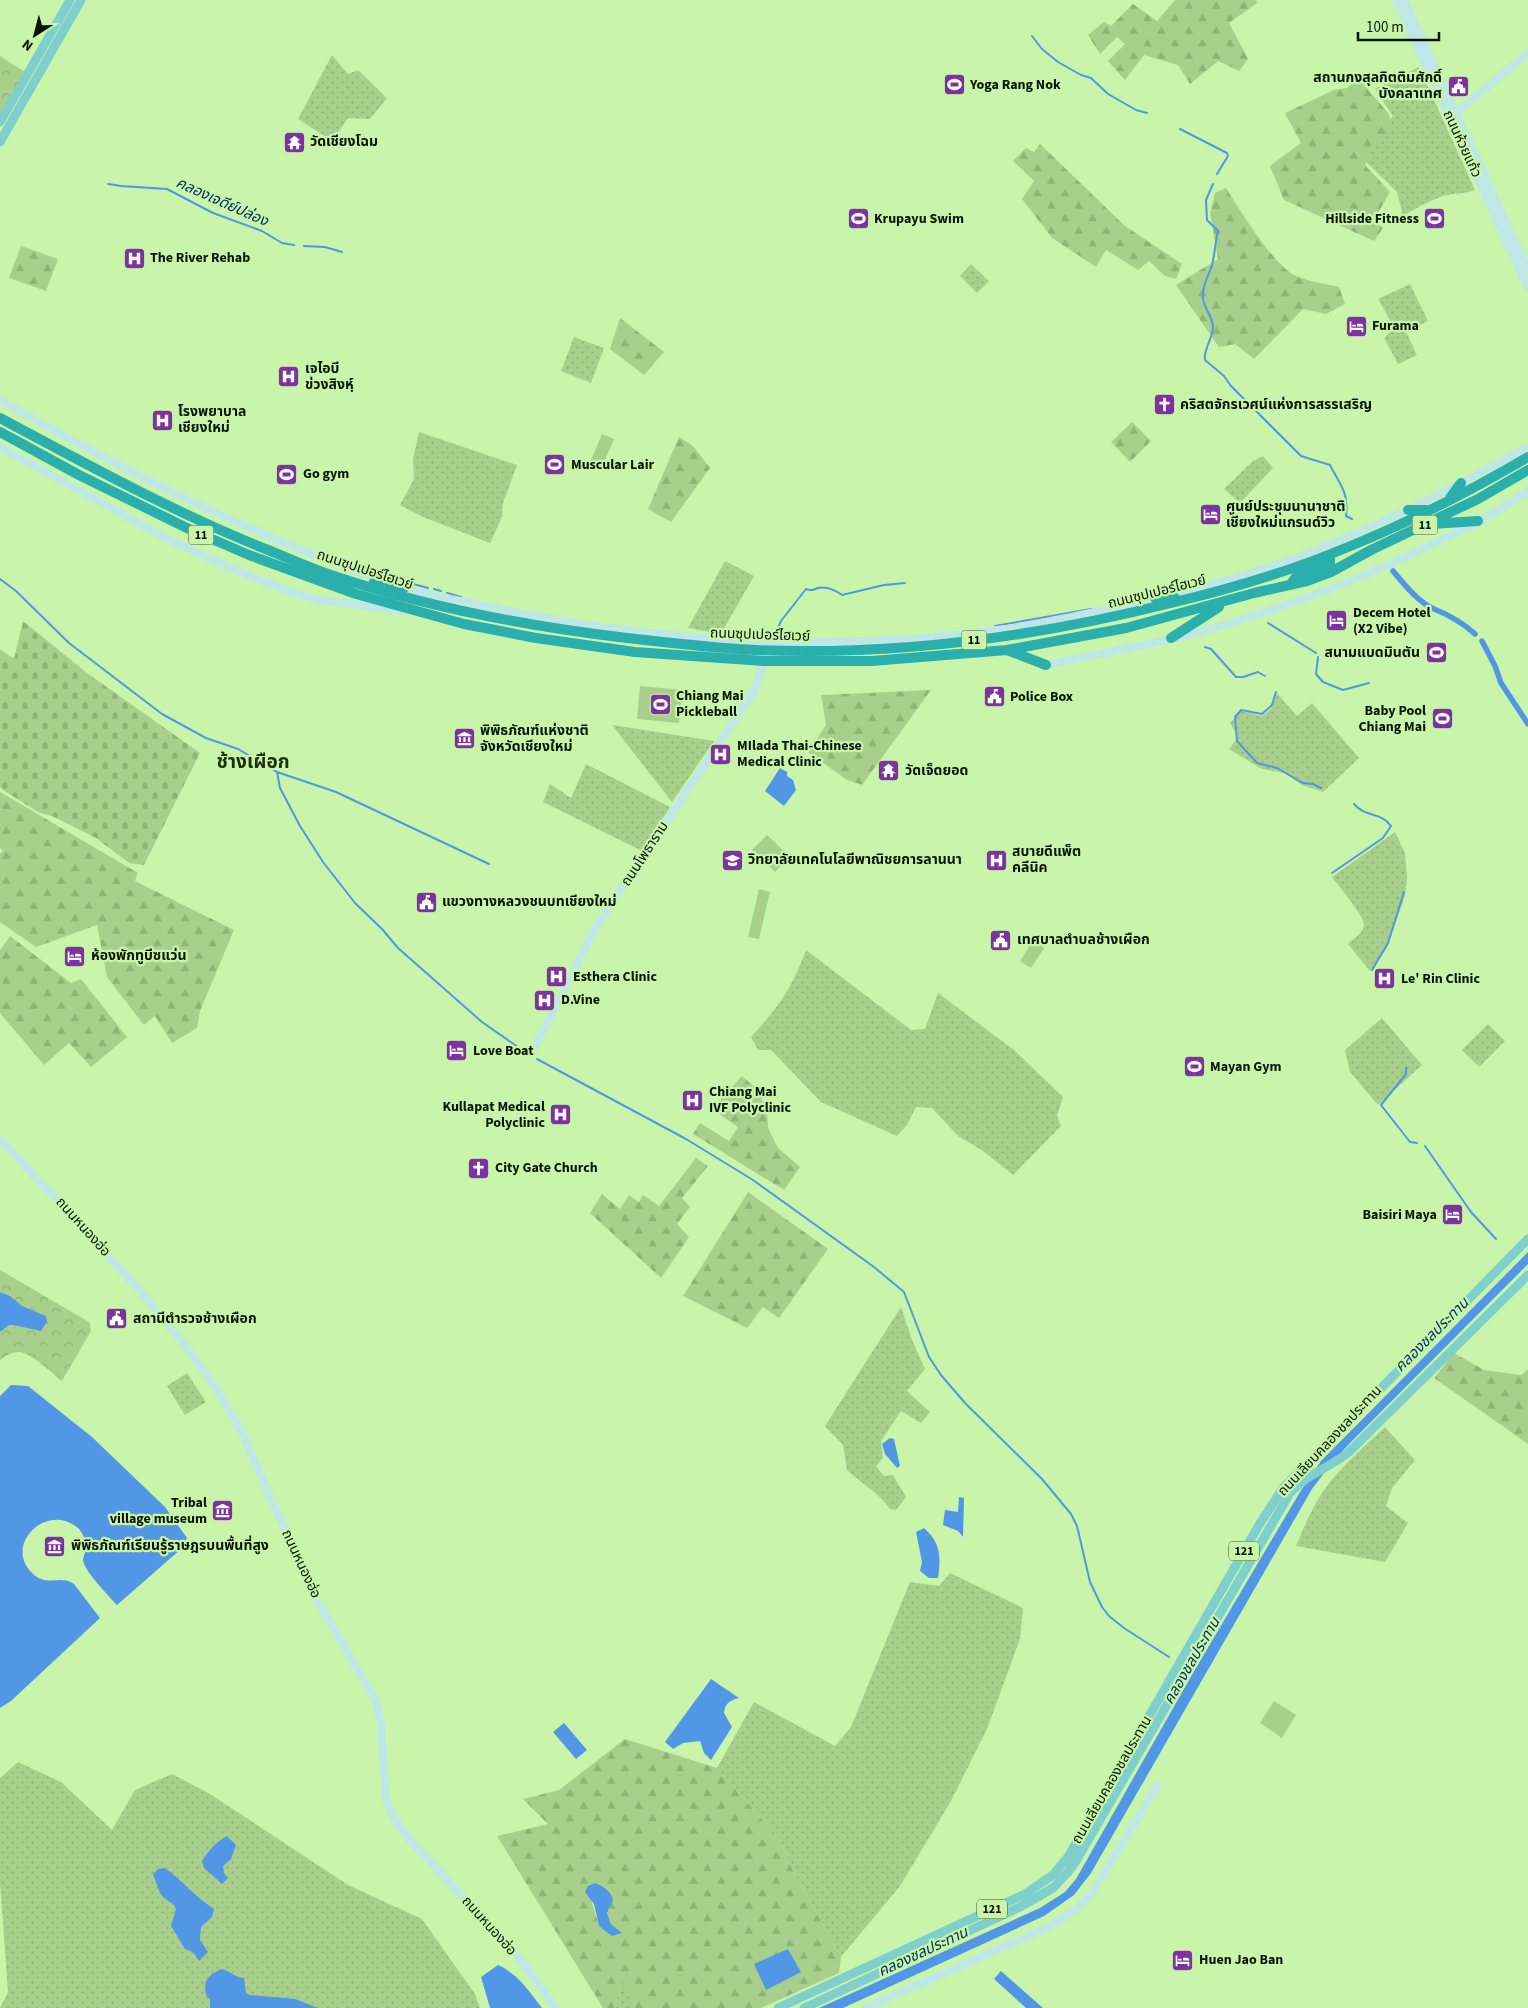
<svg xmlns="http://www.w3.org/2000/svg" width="1528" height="2008" font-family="'Source Sans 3','Noto Sans Thai',sans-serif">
<defs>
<pattern id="grass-dots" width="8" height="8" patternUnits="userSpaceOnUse" patternTransform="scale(1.25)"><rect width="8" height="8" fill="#a8d08c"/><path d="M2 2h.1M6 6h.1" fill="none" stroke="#8fb277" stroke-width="1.8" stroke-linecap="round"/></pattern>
<pattern id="forest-firs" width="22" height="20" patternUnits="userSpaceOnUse" patternTransform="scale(1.25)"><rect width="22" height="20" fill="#a8d08c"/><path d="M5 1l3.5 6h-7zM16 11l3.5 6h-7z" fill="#8fb277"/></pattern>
<pattern id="cemetery-stones" width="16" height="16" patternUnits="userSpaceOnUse" patternTransform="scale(1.25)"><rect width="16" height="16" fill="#a8d08c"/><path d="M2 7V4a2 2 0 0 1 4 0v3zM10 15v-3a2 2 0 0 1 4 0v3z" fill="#8fb277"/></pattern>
<pattern id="park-crowns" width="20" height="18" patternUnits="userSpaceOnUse" patternTransform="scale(1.25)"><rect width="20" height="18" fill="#a8d08c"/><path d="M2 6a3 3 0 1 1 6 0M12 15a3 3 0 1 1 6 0" fill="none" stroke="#8fb277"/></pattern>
</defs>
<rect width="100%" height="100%" fill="#c9f5aa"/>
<path fill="url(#grass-dots)" d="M332 55 348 74 358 70 387 98 370 119 348 118 332 141 298 119Z
M1419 67 1475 190C1465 194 1454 193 1443 196 1429 201 1416 208 1403 216L1397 192 1360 156 1393 116 1375 89Z
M971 264 989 281 977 293 960 276Z
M1410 284 1428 321 1406 332 1417 355 1398 364 1384 338 1392 330 1390 320 1378 299Z
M574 337 604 348 591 383 561 371Z
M419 432 517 465 503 503 502 517 490 543 423 517 400 505 414 479 413 459Z
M1263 456 1273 468 1240 503 1224 489 1253 461Z
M725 561 754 576 721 634 688 628Z
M1277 693 1297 716 1312 703 1359 758 1323 792 1302 785 1284 773 1262 769 1229 749 1238 737 1230 723 1241 711 1262 716 1271 709Z
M612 725 714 741 672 802Z
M586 764 670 807 642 851 543 802 550 784 571 798Z
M1395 832 1405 853 1407 877 1405 896 1387 948 1370 971 1348 944C1353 939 1362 934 1364 926 1365 916 1339 887 1332 877Z
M806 950 911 1030 925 1029 938 993 1014 1050 1063 1097 1057 1116 1061 1126 1013 1175 983 1151 958 1136 932 1108 916 1107 907 1125 897 1136 821 1102 771 1050H758L751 1037C778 1008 792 988 806 950Z
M1382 1018 1422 1065 1378 1105 1350 1072 1345 1050Z
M1488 1024 1505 1041 1479 1067 1462 1050Z
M901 1307 912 1340 925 1369 907 1391 930 1412 921 1423 901 1411 881 1441 883 1458 876 1466 884 1476 893 1475 906 1497 896 1510 890 1509C879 1493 861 1483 847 1470L843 1445 825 1426Z
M187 1373 206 1402 185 1415 167 1386Z
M1385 1427 1415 1460 1392 1488 1386 1506 1408 1523 1385 1562 1296 1546C1305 1524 1315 1501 1330 1482 1346 1462 1366 1445 1385 1427Z
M950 1573 1023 1608 1020 1639 987 1729 951 1801 900 1886 841 1957 794 1873 779 1839 717 1768 754 1702 835 1746 851 1727 910 1582 939 1586Z
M18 1762 61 1782 112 1830 135 1790 172 1774 210 1794 348 1885 422 1919 475 1994 480 2008H0L8 1992 0 1883V1778Z
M622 1980 635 2008H614Z"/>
<path fill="url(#forest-firs)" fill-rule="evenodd" d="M1175 0H1256L1257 3 1229 23 1248 59 1239 71 1218 61 1190 84 1178 65 1144 55 1125 80 1108 61 1125 44 1117 37 1100 54 1088 35 1104 22 1111 26 1133 4 1157 21Z
M1358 78 1389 114 1393 128 1374 147 1365 165 1390 192 1374 220 1383 228 1374 241 1284 200 1270 166 1301 143 1285 113 1334 90 1347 88Z
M1040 144 1125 226 1182 264 1176 279 1165 276 1149 261 1138 270 1106 250 1096 267 1052 238 1022 199 1034 181 1013 161 1026 148 1034 152Z
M1226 188C1240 210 1272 263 1294 275 1306 281 1326 284 1339 287L1345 304 1326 314 1303 309 1254 359 1235 344 1219 347 1176 285 1218 259 1210 213 1215 193Z
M21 246 58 259 46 291 9 278Z
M620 318 664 352 644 375 610 349Z
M1132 422 1151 441 1130 462 1111 442Z
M679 437 693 446 710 468 671 522 648 509Z
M931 690 862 785 847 780 808 752 826 725 821 695Z
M0 792 138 873 135 881 234 930 200 1011 197 1028 172 1043 155 1016 144 1025 107 977 97 925 36 947 0 922V854L3 850 0 848Z
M10 936 71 983 81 979 127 1037 91 1067 69 1043 44 1065 0 1013V950Z
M742 1076 757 1089 767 1110 768 1128 778 1148 800 1167 784 1190 693 1134 700 1123 729 1141 738 1127 712 1109Z
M696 1158 708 1166 682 1198 690 1207 677 1224 689 1237 661 1278 590 1213 602 1194 620 1209 629 1195 639 1202 643 1195 659 1206Z
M748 1192 828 1249 779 1318 763 1307 747 1328 683 1296Z
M1454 1353 1484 1370 1521 1375 1528 1369V1444L1434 1378Z
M625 1739 717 1768 779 1839 794 1873 841 1957 839 1973 761 2008H635L622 1981 614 2008H603L497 1836 548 1824 523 1799 559 1790ZM591 1899 610 1907 607 1913 611 1924 621 1933 599 1926Z"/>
<path fill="url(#cemetery-stones)" d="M23 621 87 673 200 753 144 865 129 863 96 838 52 816 38 812 3 790 0 787V649L14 659Z"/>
<path fill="url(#park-crowns)" d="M0 56 25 72 0 116Z
M0 1270 89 1322 91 1331 62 1381C52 1373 31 1353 19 1352 11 1352 6 1356 0 1360Z"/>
<path fill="#a8d08c" d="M602 434 614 439 603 465 591 460Z
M640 686 683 690 679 723 637 719Z
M767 835 790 857 775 872 752 850Z
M759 889 770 892 759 939 748 937Z
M1033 941 1044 948 1031 968 1020 961Z
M1274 1701 1296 1715 1282 1738 1260 1723Z"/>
<path fill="#5297e5" d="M780 768 787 772V776L793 780 796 790 784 806 765 791Z
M1528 1252V1264L1352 1441 1335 1459 1312 1489 1091 1873 1074 1895 1044 1916 843 2008H819L1040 1908 1065 1892 1076 1879 1193 1673 1300 1492 1321 1461Z
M0 1292 10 1296 22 1306 46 1316 47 1322 41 1331 13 1325H9L0 1332Z
M11 1385 28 1386 92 1437 165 1507 187 1538 181 1549 117 1605C109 1596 84 1571 83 1560 83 1556 86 1552 86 1548 86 1541 83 1533 78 1528 47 1502 3 1544 32 1573 47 1588 60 1574 74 1584L100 1618 11 1701 0 1708V1396Z
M890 1438 894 1439 900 1466 897 1468 885 1454 882 1444Z
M959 1497 964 1498 963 1537 958 1531 943 1525 945 1510 958 1512Z
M924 1528C941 1543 941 1557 938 1578H929L920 1571 922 1562 916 1532Z
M711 1679 739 1698C729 1701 725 1703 724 1713L732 1727 711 1760 704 1753 700 1741 683 1743 673 1749 665 1742Z
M564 1723 587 1750 576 1759 553 1732Z
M227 1836 236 1845 231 1859 223 1866 224 1873 228 1878 222 1884 204 1868 202 1861C208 1851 216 1842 227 1836Z
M165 1868C183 1881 195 1897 214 1909L212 1917 201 1927 200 1940 208 1952 199 1961 193 1952 185 1949 171 1926 176 1909 174 1905 164 1898 160 1893 153 1874 158 1869Z
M595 1883C604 1887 611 1891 613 1900L607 1913 611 1924 622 1933 612 1936 599 1926 594 1904 585 1892 588 1886Z
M788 1949 801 1972 766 1990 754 1964Z
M498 1965C517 1973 529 1991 542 2008H490L481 1977Z
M221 1969C229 1970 236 1978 244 1978L246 1993 250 1995 295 1999 318 2008H210V1999L207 1997C202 1982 207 1976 221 1969Z
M1001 1971 1043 2008H1026L994 1979Z"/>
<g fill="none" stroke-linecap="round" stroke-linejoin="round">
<path stroke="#5297e5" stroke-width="2" d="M1032 36 1042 49 1058 62 1081 75 1091 78 1108 94 1136 110 1147 113
M1180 129 1227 153 1228 156 1217 174
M108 184 121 186 167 189 213 213 262 231 282 243 294 245
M1213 184 1206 200 1207 220 1218 231C1215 242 1215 254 1212 265 1209 275 1201 288 1203 299 1204 308 1213 317 1213 327 1213 338 1203 350 1205 360L1224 376 1231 386 1301 456 1330 465C1340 485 1349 492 1346 516L1352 519
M304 246 325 247 342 252
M0 579 16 591 69 643 162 714 206 738 238 749 277 772 336 792 489 864
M399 580 428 588
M434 589 441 591
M447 593 461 597
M1268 623 1316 653
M995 626 1091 609
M773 640 781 621 806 589C811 591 813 590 818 588 827 586 835 590 842 595L884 585 905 583
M1205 647 1211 649 1236 677H1243L1258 672 1265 676
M1318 657 1316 674 1323 682 1343 690 1369 683
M1276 692 1272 705 1262 714 1241 710 1235 717 1237 741 1257 763 1277 768 1303 783 1313 784 1321 788
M277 772 280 788 300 826 323 862 355 903 382 929 398 948 482 1022 525 1052
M1332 873 1383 838 1391 826C1380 811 1366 818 1354 804
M1372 970 1388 943 1404 892
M537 1059 686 1139 753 1180 874 1267 904 1292 929 1357 941 1375 965 1403 1042 1479 1071 1514 1077 1526 1090 1582 1102 1607 1109 1616 1124 1628 1169 1657
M1406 1068V1074L1381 1105 1410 1142 1417 1143
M1425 1146 1471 1212 1496 1239"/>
<path stroke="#5297e5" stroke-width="5.5" d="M1393 571C1403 583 1419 603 1434 609 1449 615 1462 622 1475 634
M1482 641 1495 666 1501 683 1528 724"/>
<path stroke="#bfe7e6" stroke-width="8" d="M1396 0 1528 288
M1404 0 1528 270
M1453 115 1528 53
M0 400C122 470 249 534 382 581
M0 447 164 537 235 570 288 591 318 600 404 611
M400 587C428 595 457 600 486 606 655 643 833 653 1005 629 1053 622 1101 611 1149 600 1190 590 1233 580 1273 566 1362 535 1446 492 1528 447
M1046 665C1106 652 1168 642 1227 624 1296 603 1368 576 1433 544 1465 528 1500 512 1528 490
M533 1051 597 925 754 691 764 661
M0 1139 135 1285 184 1344 216 1388 242 1433 316 1599 375 1699 381 1723 386 1800 394 1819 409 1839 501 1937 527 1968 556 2008
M866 2008 1051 1926 1075 1910 1092 1893 1157 1786"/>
<path stroke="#7fcfcd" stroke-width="9" d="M0 122 70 0
M0 142 81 0
M778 2008 1025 1894 1053 1875 1068 1857 1259 1525 1283 1488 1528 1239
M804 2008 1020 1907 1053 1888 1068 1872 1076 1861 1290 1493C1307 1474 1329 1468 1349 1452L1528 1275"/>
<path stroke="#2aafac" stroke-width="10" d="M0 418C88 465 175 513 268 550 288 558 307 567 328 574 425 607 525 626 627 638 670 643 712 648 755 650 895 656 1036 637 1171 603 1231 589 1291 571 1348 547 1410 522 1470 491 1528 457
M0 432 79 475 191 530 249 555 356 594 464 624 536 638 635 652 764 661H872L1007 650 1126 628 1254 593 1307 581 1331 572 1371 550 1478 499 1528 470
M1450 498 1461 483
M1408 510H1427
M1432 524 1478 521
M374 582 404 588
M1290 585 1296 577 1330 565V559L1325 556
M1155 598H1175
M1171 638 1219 607
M1007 650 1046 665"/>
</g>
<defs>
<symbol id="stadium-square" viewBox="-11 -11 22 22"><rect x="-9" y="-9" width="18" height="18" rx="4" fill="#7e31a2" stroke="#c9f5aa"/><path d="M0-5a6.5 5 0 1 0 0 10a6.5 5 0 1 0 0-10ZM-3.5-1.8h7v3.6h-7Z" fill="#fff"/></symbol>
<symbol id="civic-square" viewBox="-11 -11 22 22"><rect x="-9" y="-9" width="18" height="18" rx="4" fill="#7e31a2" stroke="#c9f5aa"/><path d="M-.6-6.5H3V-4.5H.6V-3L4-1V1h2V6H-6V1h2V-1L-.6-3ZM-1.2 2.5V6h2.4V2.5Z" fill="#fff"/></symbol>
<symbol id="temple-square" viewBox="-11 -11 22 22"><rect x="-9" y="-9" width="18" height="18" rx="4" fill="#7e31a2" stroke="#c9f5aa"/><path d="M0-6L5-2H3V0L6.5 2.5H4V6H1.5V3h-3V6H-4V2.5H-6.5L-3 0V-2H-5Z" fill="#fff"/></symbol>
<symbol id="hospital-square" viewBox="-11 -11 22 22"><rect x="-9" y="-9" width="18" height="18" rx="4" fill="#7e31a2" stroke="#c9f5aa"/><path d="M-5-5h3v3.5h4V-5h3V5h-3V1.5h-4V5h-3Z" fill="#fff"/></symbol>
<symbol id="hotel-square" viewBox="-11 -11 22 22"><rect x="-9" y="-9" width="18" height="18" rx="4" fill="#7e31a2" stroke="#c9f5aa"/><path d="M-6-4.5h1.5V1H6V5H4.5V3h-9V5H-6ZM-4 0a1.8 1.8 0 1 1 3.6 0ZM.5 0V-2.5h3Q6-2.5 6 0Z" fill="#fff"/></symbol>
<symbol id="church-square" viewBox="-11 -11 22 22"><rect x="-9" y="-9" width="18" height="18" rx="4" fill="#7e31a2" stroke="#c9f5aa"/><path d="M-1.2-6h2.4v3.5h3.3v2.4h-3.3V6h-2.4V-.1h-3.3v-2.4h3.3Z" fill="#fff"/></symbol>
<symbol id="museum-square" viewBox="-11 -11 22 22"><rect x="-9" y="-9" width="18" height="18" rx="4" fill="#7e31a2" stroke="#c9f5aa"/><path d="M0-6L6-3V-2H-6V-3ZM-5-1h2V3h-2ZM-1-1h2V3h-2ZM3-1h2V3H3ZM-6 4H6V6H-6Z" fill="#fff"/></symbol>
<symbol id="university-square" viewBox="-11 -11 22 22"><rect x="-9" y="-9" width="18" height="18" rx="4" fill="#7e31a2" stroke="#c9f5aa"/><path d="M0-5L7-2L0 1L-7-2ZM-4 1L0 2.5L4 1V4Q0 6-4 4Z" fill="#fff"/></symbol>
</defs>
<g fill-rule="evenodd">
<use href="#stadium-square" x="942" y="72" width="25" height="25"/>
<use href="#civic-square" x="1446" y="74" width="25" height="25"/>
<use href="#temple-square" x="282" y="130" width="25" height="25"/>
<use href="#stadium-square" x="846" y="206" width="25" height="25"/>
<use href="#stadium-square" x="1422" y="206" width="25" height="25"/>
<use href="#hospital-square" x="122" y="246" width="25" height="25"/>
<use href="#hotel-square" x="1344" y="314" width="25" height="25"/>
<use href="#hospital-square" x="276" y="364" width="25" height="25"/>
<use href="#church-square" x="1152" y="392" width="25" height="25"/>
<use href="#hospital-square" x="150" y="408" width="25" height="25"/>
<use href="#stadium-square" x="542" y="452" width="25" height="25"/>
<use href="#stadium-square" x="274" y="462" width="25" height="25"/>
<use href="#hotel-square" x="1198" y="502" width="25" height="25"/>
<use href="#hotel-square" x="1324" y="608" width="25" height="25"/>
<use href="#stadium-square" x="1424" y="640" width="25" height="25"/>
<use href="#civic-square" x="982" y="684" width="25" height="25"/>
<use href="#stadium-square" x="648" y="692" width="25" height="25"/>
<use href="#stadium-square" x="1430" y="706" width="25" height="25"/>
<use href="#museum-square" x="452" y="726" width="25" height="25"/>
<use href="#hospital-square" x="708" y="742" width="25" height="25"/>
<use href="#temple-square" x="876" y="758" width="25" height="25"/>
<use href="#university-square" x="720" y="848" width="25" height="25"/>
<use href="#hospital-square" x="984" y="848" width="25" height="25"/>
<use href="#civic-square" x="414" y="890" width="25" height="25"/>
<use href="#civic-square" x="988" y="928" width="25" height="25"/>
<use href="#hotel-square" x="62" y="944" width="25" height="25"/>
<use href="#hospital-square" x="544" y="964" width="25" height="25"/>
<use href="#hospital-square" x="1372" y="966" width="25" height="25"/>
<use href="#hospital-square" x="532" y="988" width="25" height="25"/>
<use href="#hotel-square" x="444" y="1038" width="25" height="25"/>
<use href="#stadium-square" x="1182" y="1054" width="25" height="25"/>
<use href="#hospital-square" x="680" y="1088" width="25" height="25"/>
<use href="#hospital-square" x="548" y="1102" width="25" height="25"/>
<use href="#church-square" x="466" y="1156" width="25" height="25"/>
<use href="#hotel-square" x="1440" y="1202" width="25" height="25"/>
<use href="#civic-square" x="104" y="1306" width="25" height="25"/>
<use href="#museum-square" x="210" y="1498" width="25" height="25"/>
<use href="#museum-square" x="42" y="1534" width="25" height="25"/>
<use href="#hotel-square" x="1170" y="1948" width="25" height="25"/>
</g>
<g text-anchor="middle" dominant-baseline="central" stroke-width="4.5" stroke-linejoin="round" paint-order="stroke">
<g fill="#c9f5aa" stroke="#405833" stroke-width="1">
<rect x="1412.5" y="515.5" width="25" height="19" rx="4"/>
<rect x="188.5" y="525.5" width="25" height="19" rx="4"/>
<rect x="961.5" y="630.5" width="25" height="19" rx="4"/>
<rect x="1229" y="1541.5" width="30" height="19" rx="4"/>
<rect x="977" y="1899.5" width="30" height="19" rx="4"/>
</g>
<g font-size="12" font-weight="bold" fill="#061400">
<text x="1425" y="525">11</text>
<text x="201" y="535">11</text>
<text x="974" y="640">11</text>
<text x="1244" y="1551">121</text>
<text x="992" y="1909">121</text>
</g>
<g font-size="14" font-weight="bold" fill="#061400" stroke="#c9f5aa" text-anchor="start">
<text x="1442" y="78" text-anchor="end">สถานกงสุลกิตติมศักดิ์<tspan x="1442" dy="16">บังคลาเทศ</tspan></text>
<text x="970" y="85">Yoga Rang Nok</text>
<text x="310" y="142">วัดเชียงโฉม</text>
<text x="874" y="219">Krupayu Swim</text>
<text x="1419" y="219" text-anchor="end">Hillside Fitness</text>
<text x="150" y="258">The River Rehab</text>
<text x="1372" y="326">Furama</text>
<text x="305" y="369">เจไอบี<tspan x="305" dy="16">ข่วงสิงหฺ์</tspan></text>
<text x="1180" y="405">คริสตจักรเวศน์แห่งการสรรเสริญ</text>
<text x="178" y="412">โรงพยาบาล<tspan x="178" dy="16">เชียงใหม่</tspan></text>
<text x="571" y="465">Muscular Lair</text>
<text x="303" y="474">Go gym</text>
<text x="1226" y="507">ศูนย์ประชุมนานาชาติ<tspan x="1226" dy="16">เชียงใหม่แกรนด์วิว</tspan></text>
<text x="1353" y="613">Decem Hotel<tspan x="1353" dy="16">(X2 Vibe)</tspan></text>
<text x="1420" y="653" text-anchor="end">สนามแบดมินตัน</text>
<text x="676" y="696">Chiang Mai<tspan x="676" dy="16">Pickleball</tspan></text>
<text x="1010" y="697">Police Box</text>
<text x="1426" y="711" text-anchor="end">Baby Pool<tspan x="1426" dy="16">Chiang Mai</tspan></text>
<text x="480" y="731">พิพิธภัณฑ์แห่งชาติ<tspan x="480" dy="16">จังหวัดเชียงใหม่</tspan></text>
<text x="737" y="746">MIlada Thai-Chinese<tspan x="737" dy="16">Medical Clinic</tspan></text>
<text x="905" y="771">วัดเจ็ดยอด</text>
<text x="1012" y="852">สบายดีแพ็ต<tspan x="1012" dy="16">คลีนิค</tspan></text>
<text x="748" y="860">วิทยาลัยเทคโนโลยีพาณิชยการลานนา</text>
<text x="442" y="902">แขวงทางหลวงชนบทเชียงใหม่</text>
<text x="1017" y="940">เทศบาลตำบลช้างเผือก</text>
<text x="91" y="956">ห้องพักทูบีซแว่น</text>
<text x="573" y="977">Esthera Clinic</text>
<text x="1401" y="979">Le' Rin Clinic</text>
<text x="561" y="1000">D.Vine</text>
<text x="473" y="1051">Love Boat</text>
<text x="1210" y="1067">Mayan Gym</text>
<text x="709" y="1092">Chiang Mai<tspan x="709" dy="16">IVF Polyclinic</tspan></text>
<text x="545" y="1107" text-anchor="end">Kullapat Medical<tspan x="545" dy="16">Polyclinic</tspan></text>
<text x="495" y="1168">City Gate Church</text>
<text x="1437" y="1215" text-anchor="end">Baisiri Maya</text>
<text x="133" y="1319">สถานีตำรวจช้างเผือก</text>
<text x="207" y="1503" text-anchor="end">Tribal<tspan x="207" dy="16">village museum</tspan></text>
<text x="71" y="1546">พิพิธภัณฑ์เรียนรู้ราษฎรบนพื้นที่สูง</text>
<text x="1199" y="1960">Huen Jao Ban</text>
</g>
<g font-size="14" fill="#061400" stroke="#c9f5aa">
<text transform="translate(1462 144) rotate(65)">ถนนห้วยแก้ว</text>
<text transform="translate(365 570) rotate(18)">ถนนซุปเปอร์ไฮเวย์</text>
<text transform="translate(1157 592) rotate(-14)">ถนนซุปเปอร์ไฮเวย์</text>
<text transform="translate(760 635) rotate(2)">ถนนซุปเปอร์ไฮเวย์</text>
<text transform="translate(645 854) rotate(-57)">ถนนโพธาราม</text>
<text transform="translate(83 1227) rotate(48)">ถนนหนองฮ่อ</text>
<text transform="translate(1330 1441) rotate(-47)">ถนนเลียบคลองชลประทาน</text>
<text transform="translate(301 1564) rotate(65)">ถนนหนองฮ่อ</text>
<text transform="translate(1112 1780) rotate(-60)">ถนนเลียบคลองชลประทาน</text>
<text transform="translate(489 1926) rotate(48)">ถนนหนองฮ่อ</text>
</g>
<g font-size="15" font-style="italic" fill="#003161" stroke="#c9f5aa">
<text transform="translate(222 202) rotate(24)">คลองเจดีย์ปล่อง</text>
<text transform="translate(1432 1335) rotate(-45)">คลองชลประทาน</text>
<text transform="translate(1192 1661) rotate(-60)">คลองชลประทาน</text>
<text transform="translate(923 1952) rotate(-25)">คลองชลประทาน</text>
</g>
<g font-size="19" font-weight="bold" fill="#1d300b" stroke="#c9f5aa">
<text x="253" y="762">ช้างเผือก</text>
</g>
</g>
<g transform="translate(35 35) rotate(216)" stroke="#c9f5aa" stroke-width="4" paint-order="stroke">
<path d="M0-4L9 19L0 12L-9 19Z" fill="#061400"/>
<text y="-8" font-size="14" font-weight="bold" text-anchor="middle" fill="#061400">N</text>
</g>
<path d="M1358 32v8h81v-8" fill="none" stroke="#061400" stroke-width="2.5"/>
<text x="1366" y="32" font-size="15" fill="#061400" stroke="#c9f5aa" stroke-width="4" paint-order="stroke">100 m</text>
</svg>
